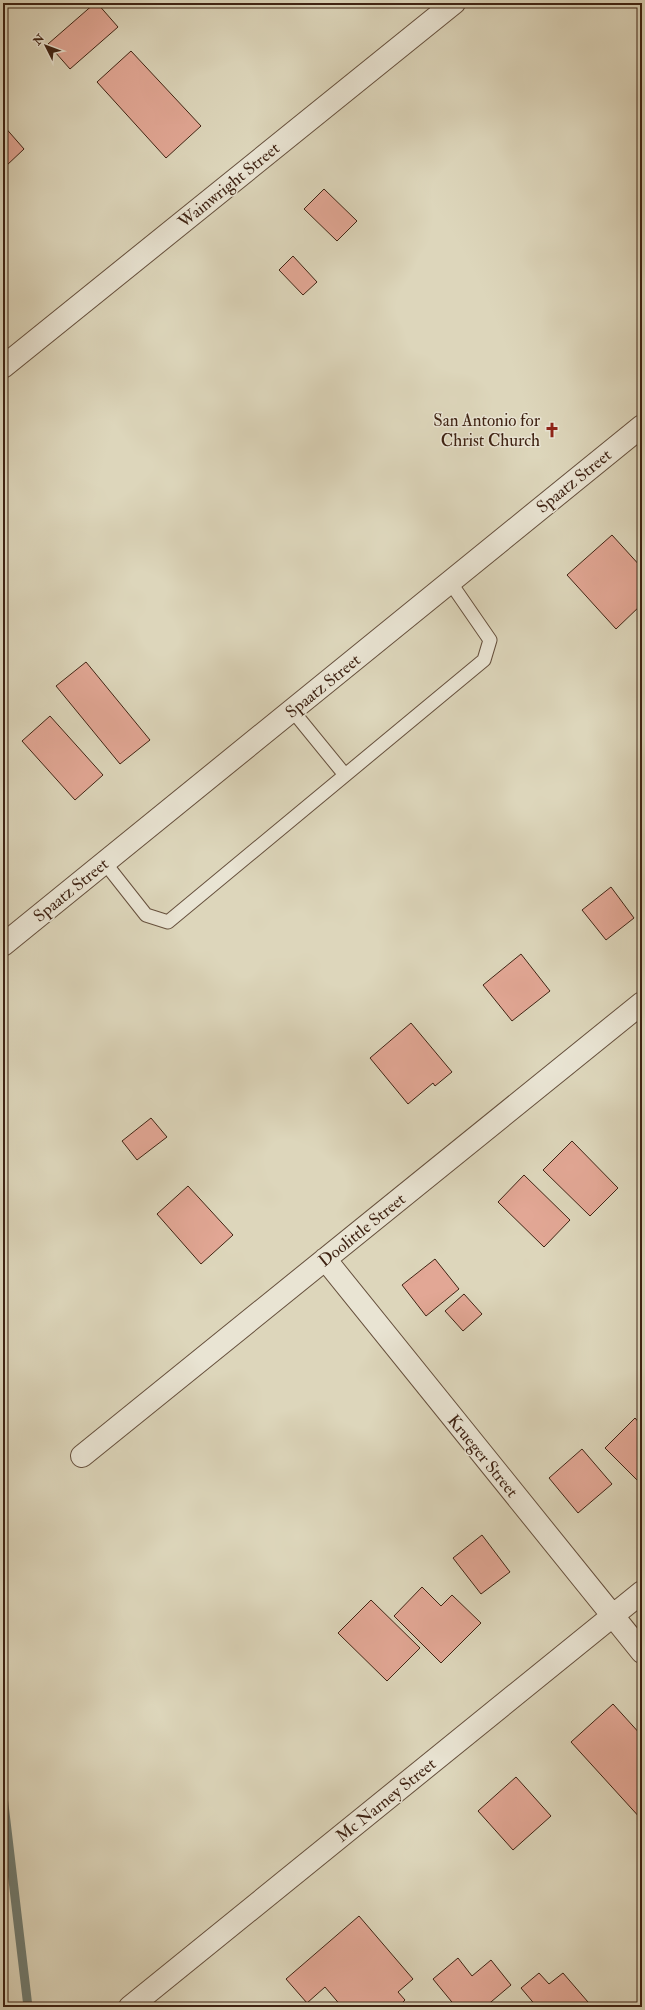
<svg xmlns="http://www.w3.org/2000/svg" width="645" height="2010" font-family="'IM FELL Double Pica',serif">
<rect width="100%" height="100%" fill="#ddd6bb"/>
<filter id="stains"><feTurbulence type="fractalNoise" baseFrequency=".005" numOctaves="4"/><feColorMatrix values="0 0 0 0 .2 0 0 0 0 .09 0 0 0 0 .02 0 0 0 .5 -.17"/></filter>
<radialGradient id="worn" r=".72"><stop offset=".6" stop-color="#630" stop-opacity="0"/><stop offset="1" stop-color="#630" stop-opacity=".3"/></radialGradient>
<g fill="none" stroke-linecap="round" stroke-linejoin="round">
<path stroke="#717d72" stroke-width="9" d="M3 1796 28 2007"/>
</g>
<path fill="#e2a795" stroke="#3f2313" d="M95 3H97L118 27 70 69 48 44Z
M131 51 201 126 166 158 97 82Z
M3 125 24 149 6 166 3 162Z
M324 189 357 221 337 241 304 209Z
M293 256 317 282 303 295 279 270Z
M612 535 642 568V604L616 629 567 575Z
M86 662 150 740 120 764 56 686Z
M50 716 103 775 75 800 22 741Z
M611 887 634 918 606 940 582 910Z
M521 954 550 991 512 1021 483 985Z
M411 1023 452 1072 435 1086 433 1083 408 1104 370 1058Z
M151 1118 167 1137 137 1160 122 1141Z
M572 1141 618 1188 590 1216 543 1170Z
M524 1175 570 1220 544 1247 498 1202Z
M188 1186 233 1235 201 1264 157 1214Z
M435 1259 459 1289 426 1316 402 1285Z
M464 1294 482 1314 463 1331 445 1311Z
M635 1418 642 1426V1485L605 1448Z
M582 1449 612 1484 578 1513 549 1478Z
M482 1535 510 1572 481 1594 453 1558Z
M422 1587 441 1606 452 1595 481 1623 441 1663 394 1616Z
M371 1600 420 1648 387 1681 338 1633Z
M613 1704 642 1736V1820L571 1742Z
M516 1777 551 1816 513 1850 478 1811Z
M359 1916 413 1979 398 1992 405 2000 398 2007H342L325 1987 307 2003 286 1979Z
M458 1958 472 1976 491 1960 511 1985 485 2007H456L433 1979Z
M539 1973 549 1984 563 1973 588 2002 582 2007H537L521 1988Z"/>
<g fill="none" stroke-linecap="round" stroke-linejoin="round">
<defs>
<path id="lane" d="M292 710 345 775
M105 863 146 915 168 922 484 660 490 640 450 582"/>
<path id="street" d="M3 367 454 3
M3 945 642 426
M325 1259 642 1652
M82 1456 642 1003
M130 2007 642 1592"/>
</defs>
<use href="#lane" stroke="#66503d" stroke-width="15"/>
<use href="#street" stroke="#66503d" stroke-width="24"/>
<use href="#lane" stroke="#e9e4d3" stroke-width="13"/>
<use href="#street" stroke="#e9e4d3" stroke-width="22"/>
</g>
<defs>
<symbol id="church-bare" viewBox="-9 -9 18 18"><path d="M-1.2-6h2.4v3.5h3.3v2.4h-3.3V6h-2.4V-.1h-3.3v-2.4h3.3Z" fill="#8f2418" stroke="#e9e4d3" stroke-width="2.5" paint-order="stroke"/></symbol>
</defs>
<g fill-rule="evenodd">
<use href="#church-bare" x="541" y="419" width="22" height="22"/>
</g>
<g text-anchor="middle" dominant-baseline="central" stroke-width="3" stroke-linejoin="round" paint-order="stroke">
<g font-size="17" fill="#3f2313" stroke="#e9e4d3">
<text transform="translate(229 185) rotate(-39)">Wainwright Street</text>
<text transform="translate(574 481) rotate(-39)">Spaatz Street</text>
<text transform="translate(323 686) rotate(-39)">Spaatz Street</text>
<text transform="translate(71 890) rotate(-39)">Spaatz Street</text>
<text transform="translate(362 1230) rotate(-39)">Doolittle Street</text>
<text transform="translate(483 1456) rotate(51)">Krueger Street</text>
<text transform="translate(386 1800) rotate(-39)">Mc Narney Street</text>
</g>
<g font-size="17" fill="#3f2313" stroke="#e9e4d3" text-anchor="end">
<text x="540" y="420">San Antonio for<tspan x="540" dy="20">Christ Church</tspan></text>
</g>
</g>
<rect width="645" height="2010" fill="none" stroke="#ddd6bb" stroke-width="16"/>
<rect x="4" y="4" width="637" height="2002" fill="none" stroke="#3f2313" stroke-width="2"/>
<rect x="8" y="8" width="629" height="1994" fill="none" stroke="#3f2313"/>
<g transform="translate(46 46) rotate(312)" stroke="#e9e4d3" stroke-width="3" paint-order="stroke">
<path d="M0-3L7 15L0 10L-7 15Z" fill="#3f2313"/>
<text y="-6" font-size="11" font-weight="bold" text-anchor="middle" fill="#3f2313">N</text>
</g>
<rect width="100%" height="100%" filter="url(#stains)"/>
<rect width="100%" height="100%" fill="url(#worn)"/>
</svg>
